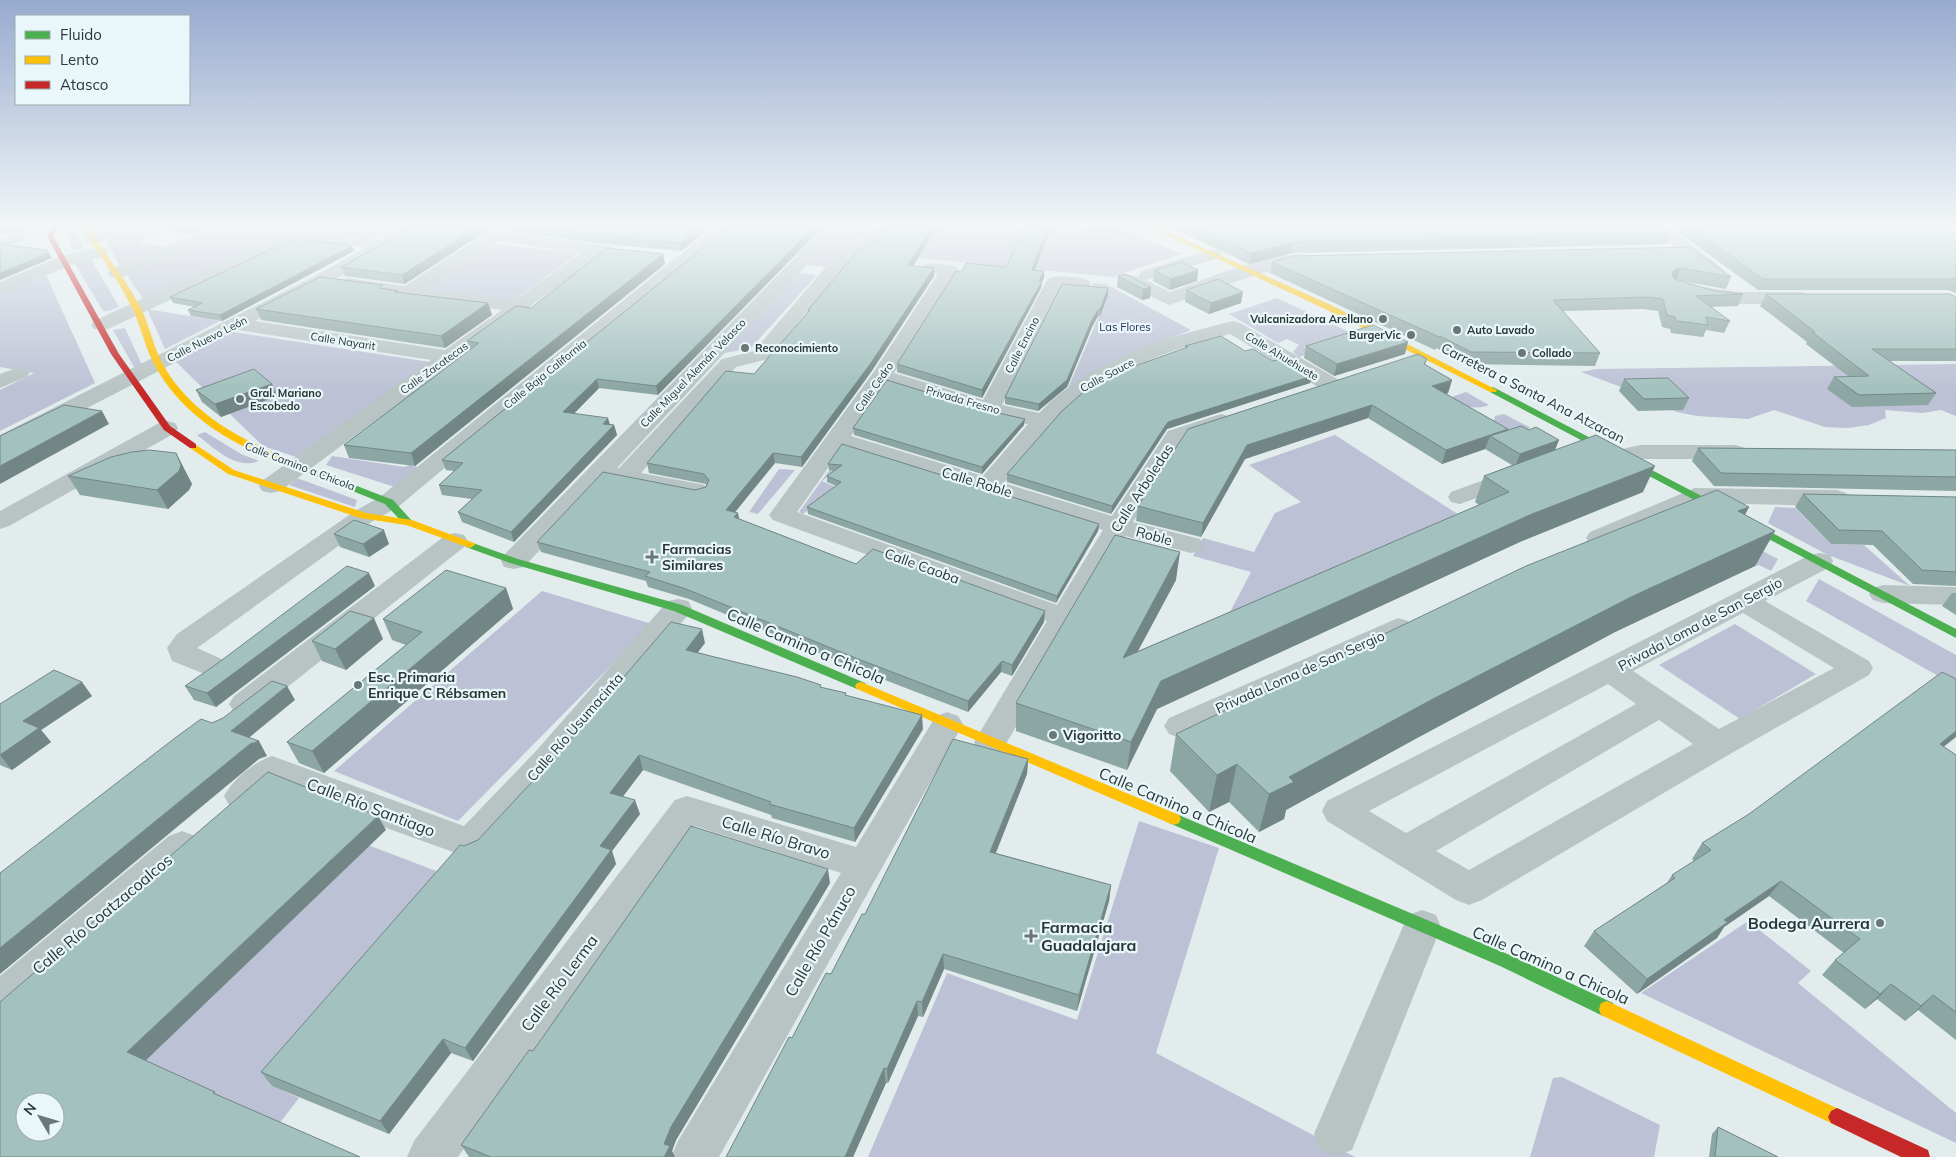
<svg xmlns="http://www.w3.org/2000/svg" width="1956" height="1157" font-family="Mulish,sans-serif">
<rect width="100%" height="100%" fill="#e2eced"/>
<path fill="#bcc1d5" d="M63 228H74L84 248 73 251Z
M138 228 166 231 139 242 166 248 121 268 106 241Z
M235 228H394L373 239 299 228 144 300 127 275Z
M941 228H1072L1117 233 1124 231 1182 254 1112 277 868 253 892 230 937 233Z
M832 234 860 236 827 267 804 265Z
M494 244 579 253 513 301 422 290Z
M91 259 119 307 108 311H103L75 264Z
M799 273 817 275 751 348 720 354Z
M46 275 95 383 0 431V390L34 373 0 367V295Z
M1093 283 1106 284 1191 330 1122 358 1068 388 1108 295 1088 293Z
M1277 298 1362 338 1299 357 1293 352 1299 345 1287 339 1278 343 1229 314Z
M147 309 220 321 165 349Z
M125 328 142 365 134 367 113 330Z
M233 332 430 362 296 457 263 446 175 361Z
M1956 364V416L1941 410 1922 413 1885 410 1886 418 1869 425 1848 428 1825 427 1774 410 1748 419 1697 416 1677 412 1653 399 1581 372 1596 369Z
M1466 392 1489 405C1474 411 1461 405 1446 399Z
M1504 414 1531 428 1509 436 1493 423 1495 416Z
M205 432 241 454 259 461C236 470 215 449 197 435Z
M1335 435 1473 524 1220 631 1251 572 1193 556 1203 538 1254 552 1275 513 1301 502 1249 465Z
M843 451 855 457 822 481 838 488 803 514 799 512Z
M332 456 404 467 410 465 422 468 398 488 326 465Z
M779 469 795 470 758 514 749 512Z
M297 478 357 500 355 507 289 485Z
M1775 507 1795 508 1831 544 1864 545 1910 586 1828 555 1768 523Z
M1738 538 1778 559 1771 571 1759 565 1755 566Z
M1819 579 1956 655V686L1806 601Z
M542 591 652 624 458 821 334 771Z
M1735 624 1816 674 1740 719 1659 665Z
M1139 821 1219 848 1156 1053 1355 1157H868L947 973 1077 1020Z
M368 845 444 874 328 1021 269 1084 299 1098 275 1129 140 1065Z
M1748 921 1811 971 1798 983 1956 1113V1143L1641 993Z
M1562 1077 1660 1125 1654 1157H1530L1553 1078Z"/>
<g fill="none" stroke-linecap="round" stroke-linejoin="round">
<path fill="#b8c3c4" fill-rule="evenodd" d="M25 228H48L46 232 0 249V238Z
M106 228H128L126 232C114 236 100 246 87 243L85 239 87 235Z
M209 228H231L229 232 123 277H111L108 273 111 269Z
M398 228H418L390 248 327 284 255 321 445 350 502 310 347 290 341 288 338 284 341 280 347 278 405 286 494 228H513L510 232 606 246 612 247 615 251 612 255H600L280 491 271 493 262 491 259 486 262 481 431 360 238 330 8 449 0 451V435L315 276 366 247 298 240 108 329H94L91 325 94 321 288 231 306 229 380 238ZM497 241 581 253 515 300 426 289Z
M713 228H731L398 507 373 521 197 648 226 661 230 668 226 675 215 678 172 661 167 648 177 634 355 511 380 497Z
M824 228H874L880 229 882 233 872 248 858 256 837 276 768 359 736 367 641 473 705 485 708 490 705 495 696 497 605 480 524 567 514 569 504 567 501 561 504 555ZM835 235 862 237 846 248 825 268 754 351 722 359 619 468H617Z
M1651 228H1670L1723 269 1720 273H1708Z
M100 247 106 248 109 252 106 256 71 265 0 295V282L59 257Z
M1213 249 1219 250 1222 254 1219 258 1146 280 1170 292C1205 280 1277 247 1313 256L1316 260 1313 264 1307 265 1261 273 1169 305 1126 284 1123 280 1126 276 1132 275 1140 277 1139 275 1142 271Z
M932 263 956 266 959 270 894 373 983 400 1046 282 1049 278C1061 275 1076 277 1088 280L1091 284 1088 288H1061L1002 405 1039 413C1090 360 1163 338 1233 321L1240 323 1339 380 1342 385 1339 390 1331 391 1323 390 1230 334C1174 349 1113 368 1069 408 1045 430 1025 457 1004 483L1112 516 1168 431 1221 414 1229 416 1232 421 1229 426 1185 441 1133 522 1200 539 1204 545 1200 551 1191 553 1125 536 1002 751 990 754 978 751 974 742 1047 621 773 520 769 515 873 373 938 274 926 272 923 268 926 264ZM887 384 981 414 1028 424 983 476 851 436ZM842 448 1103 530 1057 605 797 512Z
M1704 287 1738 292H1801L1808 294 1810 298 1808 302 1801 304H1738L1697 297 1695 293 1697 289Z
M19 367 26 369 30 373 26 377 0 388V374Z
M167 421 175 423 178 428 175 433 9 526 0 529V511L159 423Z
M1640 445H1735L1743 447 1747 452 1743 457 1735 459H1640L1622 463 1614 461 1610 456 1614 451Z
M1514 469 1523 471 1526 476 1523 481 1460 504 1451 502 1448 497 1451 492Z
M1695 488 1837 490 1846 493 1850 498 1846 503 1837 506 1699 503 1608 544 1599 546 1590 544 1586 538 1590 532Z
M455 533 464 535 468 541 464 547 256 712 245 715 234 712 229 704 234 696 446 535Z
M1820 553 1830 555 1833 561 1830 567 1765 601 1869 661 1873 668 1869 675 1730 754 1482 900 1469 905 1456 900 1327 821 1322 811 1327 801 1810 555ZM1743 613 1834 668 1719 729 1633 671ZM1608 684 1636 704 1406 833 1369 811ZM1659 720 1693 744 1469 870 1436 851Z
M1883 585 1956 587V605L1883 603 1873 600 1869 594 1873 588Z
M678 599 688 601 692 608 688 615 560 769 483 853 470 858 389 829 277 785C260 799 252 813 229 805L224 796C233 779 254 762 272 756L464 826 536 751 668 601Z
M1398 618 1408 621 1413 628 1408 635 1191 734 1180 738 1169 734 1164 726 1169 718Z
M947 712 958 716 963 724 719 1157H671L678 1141 841 873 695 826 458 1157H407L414 1141 675 800 687 796 856 847 936 716Z
M182 831 195 836 200 846 195 856 14 1014 0 1020V976L169 836Z
M1422 910 1436 915 1441 927 1352 1150 1336 1156 1320 1150 1314 1134 1408 915Z"/>
<path fill="#4caf50" fill-rule="evenodd" d="M1493 387 1956 629V638L1490 392V388Z
M285 458 393 500 413 522 408 525 404 524 385 504 282 463 280 461Z
M470 542 518 559 682 605 865 683 867 686 865 689H857L674 611 510 563 466 547 465 545Z
M1174 813 1512 956 1613 1003 1615 1009 1613 1015 1607 1017 1601 1015 1500 966 1169 823 1167 819 1169 815Z"/>
<path fill="#ffc107" fill-rule="evenodd" d="M83 228H89C106 255 126 280 141 308 149 325 153 344 161 361 188 412 238 438 288 459L290 461 288 463C278 465 263 455 253 451 210 431 172 402 151 358 143 340 139 320 129 302 116 276 97 253 83 228Z
M1151 228H1159L1331 305 1497 390 1496 392H1490L1325 309Z
M193 443 234 470 366 513 412 520 474 543 475 545 470 548 406 525 360 518 228 474 190 448 188 446Z
M861 682 1179 815 1181 819 1179 823 1174 825 1169 823 857 689 855 686 857 683Z
M1607 1001 1843 1111 1846 1117 1843 1123 1837 1126 1831 1123 1601 1015 1599 1009 1601 1003Z"/>
<path fill="#c62828" fill-rule="evenodd" d="M52 228H58L53 236 119 354 170 426 196 444V448H190L164 430 111 354 47 236Z
M1837 1108 1928 1150 1930 1157H1901L1831 1123 1828 1117 1831 1111Z"/>
</g>
<path fill="#8ca6a3" d="M0 228H24L6 234 0 233Z
M150 228H204L190 234Z
M410 228 405 284 345 276 341 267Z
M513 228H710L681 251 596 243 513 231Z
M882 228H940L937 233 934 232 913 266 934 276 871 372 802 467 775 463 734 512 739 519 856 564 1044 622 1012 676 1001 672 968 712 859 670 689 599 648 587 646 581 541 552 537 542 695 490 706 487V484L649 473 647 463 754 374 808 313V310L873 241Z
M1024 228H1051L1035 270 1044 271V277L1042 282 1041 288 982 398 897 372V364L961 272 1006 267Z
M1072 228H1125L1124 234Z
M1172 228H1665L1671 234 1667 244 1292 253 1249 264Z
M1672 228H1956V293L1948 290H1758Z
M1690 247 1731 277 1726 289 1676 280 1715 291 1743 294 1738 306 1711 307 1730 321 1724 333 1706 330 1703 337 1671 333 1670 329 1662 327 1658 311 1643 309 1563 311 1600 353 1595 366 1467 364 1436 348 1435 350 1270 273 1272 262Z
M354 251 222 321 191 316 188 310 195 307 173 303 170 297Z
M693 256 658 395 599 388 574 413 610 424 614 425 617 435 514 542 462 522 458 512 472 499 442 495 439 485 454 471 446 470 442 460Z
M665 264 415 466 349 458 344 445 470 350 467 341 531 308Z
M1154 270H1198L1197 281 1170 290 1153 281Z
M1118 276 1151 287 1150 298 1142 300 1117 287Z
M1108 288V295L1100 316H1098L1092 327 1067 387 1038 411 1005 404V397Z
M384 289 398 291V293L488 303 492 315 445 348 261 320 256 309Z
M1186 290 1241 303 1209 314 1185 302Z
M1766 294 1956 297V361H1889L1936 393 1928 405 1852 407 1827 389 1834 377 1848 376 1806 344 1807 342 1760 306Z
M1185 346 1245 351 1312 376 1310 383 1167 429 1111 514 1007 482V474L1185 348Z
M1306 346 1405 354 1334 376 1304 358Z
M1427 359 1425 365 1452 380 1448 393 1446 394 1508 429 1507 430 1555 450 1643 492 1522 541 1157 709 1127 770 1016 731V703L1176 580 1138 651 1479 505 1475 502 1484 476 1512 465 1485 449 1442 464 1368 418 1245 459 1201 537 1136 521 1138 506Z
M1624 379 1689 398 1683 410 1638 411 1619 391Z
M272 384 277 396 221 417 202 402 196 390Z
M1024 425 982 474 854 435 853 428Z
M842 444 1099 524 1098 531 1056 603 808 514 807 507 836 486 827 482V476L834 471 829 470 828 464Z
M1698 448 1956 450V491L1714 486 1692 461Z
M176 453 192 484 189 490 168 509 80 495 68 476Z
M1803 494 1956 497V586L1913 584 1873 545 1831 544 1795 507Z
M1749 507 1745 515 1775 531 1755 566 1615 632 1417 738 1286 810 1284 819 1259 832 1229 802 1209 812 1170 771 1176 734Z
M334 534 389 544 369 557 340 547Z
M375 586 216 707 194 700 185 686Z
M506 588 513 609 324 773 299 763 287 742 406 645 392 640 383 619Z
M1952 593H1956V615L1942 606Z
M383 639 346 670 322 661 312 641Z
M705 643 697 652 822 688 846 693V696L923 729 855 842 772 818 771 815 643 770 623 796 640 814 612 851 616 864 473 1061 451 1053 389 1134 272 1086 261 1072 464 846 478 840Z
M92 696 41 730 51 742 12 770 0 765V704Z
M1944 747 1956 755V1040L1918 1010 1905 1021 1877 999 1865 1009 1822 975 1835 960 1844 953 1769 896 1724 927 1717 938 1637 994 1584 946 1594 931 1667 883 1672 875 1694 861 1692 859 1702 843Z
M1028 759 1027 774 996 853 1111 885 1109 901 1077 1011 944 969 923 1017 918 1016 888 1083H886L853 1157H726L792 1038 831 974 865 914Z
M830 883 676 1140 672 1151 675 1157H469L461 1145 533 1051Z
M1718 1127 1778 1157H1709L1712 1134Z"/>
<path fill="#728785" d="M3 228H24L6 234Z
M187 228H204L190 234Z
M476 228H491L405 284 402 275Z
M699 228H710L681 251 680 243Z
M813 228H822L658 395 656 386Z
M931 228H933L934 232 908 274V265Z
M937 228H940L937 233Z
M1048 228H1051L1032 276V270Z
M1294 242 1292 253 1249 264 1251 253Z
M352 246 354 251 222 321 220 315Z
M49 253 52 258 0 280V273Z
M663 254 665 264 415 466 411 453Z
M934 268V276L871 372 802 467 801 457Z
M1681 268 1676 280 1669 281 1674 270Z
M1198 270 1197 281 1170 290 1171 279Z
M1044 271V277L1042 282 1041 288 982 398V390Z
M1151 287 1150 298 1142 300 1143 289Z
M1108 288V295L1100 316V310Z
M1243 292 1241 303 1209 314 1211 303Z
M488 303 492 315 445 348 441 336Z
M1098 310V316L1092 327 1067 387 1038 411 1039 404 1092 320Z
M1408 342 1405 354 1334 376 1337 364Z
M1312 376 1310 383 1167 429 1111 514 1112 506 1168 422Z
M597 379 599 388 566 422 563 412Z
M1452 380 1448 393 1428 399 1432 386Z
M272 384 277 396 221 417 215 404Z
M1372 405 1368 418 1245 459 1201 537 1203 523 1247 445Z
M102 411 109 424 0 484V466Z
M608 418 611 428 603 424Z
M1025 419 1024 425 982 474V467Z
M614 425 617 435 514 542 511 532Z
M1508 429 1503 443 1490 436 1485 449 1442 464 1446 450Z
M1559 440 1554 453 1515 467 1520 454Z
M176 453 192 484 189 490 168 509 157 490Z
M773 453 775 463 728 521 726 510Z
M1655 466 1643 492 1522 541 1157 709 1127 770 1131 742 1161 681 1532 514Z
M1749 507 1730 542 1738 511Z
M738 513 740 523 734 517Z
M1099 524 1098 531 1056 603 1057 596Z
M384 530 389 544 369 557 363 544Z
M1775 531 1755 566 1615 632 1417 738 1286 810 1284 819 1259 832 1269 794 1289 777 1431 700 1633 596Z
M1180 552 1176 580 1119 686 1123 658Z
M369 573 375 586 216 707 207 693Z
M506 588 513 609 324 773 312 751Z
M1045 611 1044 622 1012 676V665Z
M374 618 383 639 346 670 335 649Z
M702 629 705 643 689 664 686 650Z
M1002 661 1001 672 968 712V701Z
M82 682 92 696 41 730 51 742 12 770 0 755 23 721Z
M287 686 295 700 240 745 231 731Z
M922 715 923 729 855 842 854 828Z
M1956 731V737L1927 760 1940 744Z
M259 741 267 756 259 759 0 974V948L250 744Z
M639 755 643 770 615 807 610 793Z
M1028 759 1027 774 990 867V852Z
M1237 764 1229 802 1209 812 1217 775Z
M635 800 640 814 612 851 616 864 473 1061 465 1048 600 846Z
M378 816 386 830 140 1066 127 1052Z
M828 869 830 883 676 1140 672 1151 675 1157H664V1144L671 1127Z
M1781 881 1769 896 1724 927 1717 938 1637 994 1647 979 1724 920Z
M1111 885 1109 901 1077 1011 1079 995Z
M943 954 944 969 923 1017 922 1002Z
M1891 984 1877 999 1865 1009 1880 994Z
M1933 995 1918 1010 1905 1021 1921 1006Z
M917 1001 918 1016 888 1083 887 1069Z
M443 1039 451 1053 389 1134 380 1121Z
M884 1068 886 1083 853 1157H845Z"/>
<path fill="#a3c1be" stroke="#728785" fill-rule="evenodd" d="M410 228H476L402 275 341 267Z
M547 228H699L680 243 594 235Z
M723 228H813L656 386 597 379 563 412 608 418 603 424 614 425 511 532 458 512 482 490 439 485 463 463 442 460 693 256Z
M882 228H931L908 265 934 268 871 363 801 457 773 453 726 510 738 513 734 517 856 564 873 549 1045 611 1012 665 1002 661 968 701 858 659 686 589 645 576 650 572 537 542 603 472 695 490 706 487 709 480 704 474 647 463 726 371 754 374 810 310H808L859 249 873 241Z
M1024 228H1048L1032 270 1044 271 1039 281H1042L982 390 897 364 956 271 961 272 966 263 1006 267Z
M1196 228H1665L1671 234 1294 242 1251 253Z
M1691 228H1956V279H1763Z
M295 238 352 246 220 315 188 310 202 303 170 297Z
M0 244 47 250 49 253 0 273Z
M1690 247 1731 277 1681 268 1674 270 1672 275 1674 279 1715 291 1743 294 1696 296 1730 321 1706 317 1708 325 1676 321 1675 317 1667 315 1663 299 1648 297 1553 300 1600 353 1471 352 1440 336 1439 337 1272 262 1294 256Z
M607 248 663 254 411 453 344 445 479 343 467 341 516 306 531 308Z
M1181 262 1198 270 1171 279 1154 270Z
M1125 274 1151 287 1143 289 1118 276Z
M320 277 383 285 379 288 398 291 395 292 488 303 441 336 256 309Z
M1218 279 1243 292 1211 303 1186 290Z
M1062 284 1108 288 1100 310H1098L1092 320 1067 380 1039 404 1005 397Z
M1766 294H1950L1956 297V349H1872L1936 393 1859 395 1834 377 1869 376 1812 332H1815Z
M1373 325 1408 342 1337 364 1306 346Z
M1221 336 1245 351 1253 349 1273 361 1281 359 1312 376 1168 422 1112 506 1007 474 1062 411 1088 388 1107 376 1188 347 1185 346Z
M1418 354 1427 359 1424 364 1452 380 1432 386 1508 429 1446 450 1372 405 1247 445 1203 523 1138 506 1188 429Z
M254 369 272 384 215 404 196 390Z
M1668 378 1689 398 1644 399 1624 379Z
M887 380 980 409 1025 419 982 467 853 428Z
M64 405 102 411 0 466V436Z
M1521 426 1529 430 1536 427 1559 440 1520 454 1490 436Z
M1596 435 1655 466 1532 514 1161 681 1131 742 1016 703 1115 535 1180 552 1123 658 1509 492 1484 476Z
M842 444 1099 524 1057 596 807 507 841 482 827 476 842 465 828 464Z
M1698 448 1956 450V477L1721 473Z
M149 450 176 453 181 465 179 471 157 490 68 476 111 457 132 452Z
M1717 490 1749 507 1738 511 1775 531 1633 596 1431 700 1289 777 1294 782 1269 794 1237 764 1217 775 1176 734 1526 566Z
M1803 494 1956 497V572L1922 570 1882 531 1839 530Z
M354 520 384 530 363 544 334 534Z
M347 566 369 573 207 693 185 686 218 663Z
M446 570 506 588 312 751 287 742 422 632 383 619Z
M350 611 374 618 335 649 312 641Z
M671 622 702 629 686 650 797 677 821 685 820 687 846 693 845 695 922 715 854 828 769 804 771 802 639 755 610 793 635 800 600 846 611 850 465 1048 443 1039 380 1121 261 1072 460 845 464 846 478 840 556 756Z
M54 670 82 682 23 721 39 728 0 755V704Z
M1942 672 1956 679V731L1940 744 1956 755V1012L1933 995 1921 1006 1891 984 1880 994 1835 960 1860 939 1781 881 1724 920 1728 922 1647 979 1594 931 1675 878 1672 875 1711 850 1702 843 1749 814Z
M272 681 287 686 231 731 259 741 250 744 0 948V873L175 738 201 719 212 723 223 718Z
M953 739 1028 759 990 852 1111 885 1079 995 943 954 922 1002 917 1001 887 1069 884 1068 845 1157H726L789 1037 792 1038 826 973 831 974 862 914H865Z
M268 772 378 816 127 1052 215 1092 213 1093 360 1157H0V1002ZM25 1102H55V1132H25Z
M691 826 828 869 671 1127 664 1144 670 1146 664 1157H491L461 1145 529 1050 533 1051Z
M1718 1127 1778 1157H1715Z"/>
<linearGradient id="sky" x2="0" y2="1"><stop stop-color="#97abcf"/><stop offset="0.58" stop-color="#f2f6f7"/><stop offset="1" stop-color="#f2f6f7" stop-opacity="0"/></linearGradient>
<rect width="1956" height="390" fill="url(#sky)"/>
<g fill="#6a7777" stroke="#eaf7fa" stroke-width="2">
<circle cx="1383" cy="319" r="5"/>
<circle cx="1457" cy="330" r="5"/>
<circle cx="1411" cy="335" r="5"/>
<circle cx="745" cy="348" r="5"/>
<circle cx="1522" cy="353" r="5"/>
<circle cx="240" cy="399" r="5"/>
<path d="M649.5 549.5h5v5h5v5h-5v5h-5v-5h-5v-5h5z"/>
<circle cx="358" cy="685" r="5"/>
<circle cx="1053" cy="735" r="5"/>
<circle cx="1880" cy="923" r="5"/>
<path d="M1028.5 928.5h5v5h5v5h-5v5h-5v-5h-5v-5h5z"/>
</g>
<g text-anchor="middle" dominant-baseline="central" stroke-width="4.5" stroke-linejoin="round" paint-order="stroke">
<g font-size="11" font-weight="bold" fill="#293837" stroke="#eaf7fa" text-anchor="start">
<text x="1373" y="319" text-anchor="end">Vulcanizadora Arellano</text>
<text x="1467" y="330">Auto Lavado</text>
<text x="1401" y="335" text-anchor="end">BurgerVic</text>
<text x="755" y="348">Reconocimiento</text>
<text x="1532" y="353">Collado</text>
<text x="250" y="393">Gral. Mariano<tspan x="250" dy="13">Escobedo</tspan></text>
</g>
<g font-size="11" fill="#2c2c56" stroke="#eaf7fa">
<text x="1125" y="327">Las Flores</text>
</g>
<g font-size="11" fill="#293837" stroke="#eaf7fa">
<text transform="translate(207 339) rotate(-27)">Calle Nuevo León</text>
<text transform="translate(343 341) rotate(9)">Calle Nayarit</text>
<text transform="translate(1022 345) rotate(-63)">Calle Encino</text>
<text transform="translate(1282 356) rotate(31)">Calle Ahuehuete</text>
<text transform="translate(434 368) rotate(-36)">Calle Zacatecas</text>
<text transform="translate(693 373) rotate(-46)">Calle Miguel Alemán Velasco</text>
<text transform="translate(545 374) rotate(-39)">Calle Baja California</text>
<text transform="translate(1107 375) rotate(-28)">Calle Sauce</text>
<text transform="translate(874 387) rotate(-55)">Calle Cedro</text>
<text transform="translate(963 400) rotate(16)">Privada Fresno</text>
<text transform="translate(300 466) rotate(21)">Calle Camino a Chicola</text>
</g>
<g font-size="14" fill="#293837" stroke="#eaf7fa">
<text transform="translate(1533 393) rotate(27)">Carretera a Santa Ana Atzacan</text>
<text transform="translate(977 482) rotate(17)">Calle Roble</text>
<text transform="translate(1142 488) rotate(-57)">Calle Arboledas</text>
<text transform="translate(1154 536) rotate(15)">Roble</text>
<text transform="translate(922 566) rotate(20)">Calle Caoba</text>
<text transform="translate(1700 624) rotate(-28)">Privada Loma de San Sergio</text>
<text transform="translate(1300 672) rotate(-24)">Privada Loma de San Sergio</text>
<text transform="translate(575 727) rotate(-49)">Calle Río Usumacinta</text>
</g>
<g font-size="14" font-weight="bold" fill="#293837" stroke="#eaf7fa" text-anchor="start">
<text x="662" y="549">Farmacias<tspan x="662" dy="16">Similares</tspan></text>
<text x="368" y="677">Esc. Primaria<tspan x="368" dy="16">Enrique C Rébsamen</tspan></text>
<text x="1063" y="735">Vigoritto</text>
</g>
<g font-size="16" fill="#293837" stroke="#eaf7fa">
<text transform="translate(806 646) rotate(23)">Calle Camino a Chicola</text>
<text transform="translate(1178 805) rotate(23)">Calle Camino a Chicola</text>
<text transform="translate(371 807) rotate(21)">Calle Río Santiago</text>
<text transform="translate(776 837) rotate(17)">Calle Río Bravo</text>
<text transform="translate(102 914) rotate(-40)">Calle Río Coatzacoalcos</text>
<text transform="translate(820 941) rotate(-60)">Calle Río Pánuco</text>
<text transform="translate(1551 965) rotate(24)">Calle Camino a Chicola</text>
<text transform="translate(559 983) rotate(-53)">Calle Río Lerma</text>
</g>
<g font-size="16" font-weight="bold" fill="#293837" stroke="#eaf7fa" text-anchor="end">
<text x="1870" y="923">Bodega Aurrera</text>
<text x="1041" y="927" text-anchor="start">Farmacia<tspan x="1041" dy="18">Guadalajara</tspan></text>
</g>
</g>
<rect x="15" y="15" width="175" height="90" fill="#eaf7fa" stroke="#9dabac"/>
<rect x="25" y="31" width="25" height="8" fill="#4caf50" stroke="#9dabac"/>
<text x="60" y="40" font-size="15" fill="#293837">Fluido</text>
<rect x="25" y="56" width="25" height="8" fill="#ffc107" stroke="#9dabac"/>
<text x="60" y="65" font-size="15" fill="#293837">Lento</text>
<rect x="25" y="81" width="25" height="8" fill="#c62828" stroke="#9dabac"/>
<text x="60" y="90" font-size="15" fill="#293837">Atasco</text>
<g transform="translate(40 1117) rotate(308)"><circle r="24" fill="#eaf7fa" stroke="#9dabac"/>
<path d="M0-4L9 19L0 12L-9 19Z" fill="#6a7777"/>
<text y="-8" font-size="14" font-weight="bold" text-anchor="middle" fill="#293837">N</text>
</g>
</svg>
